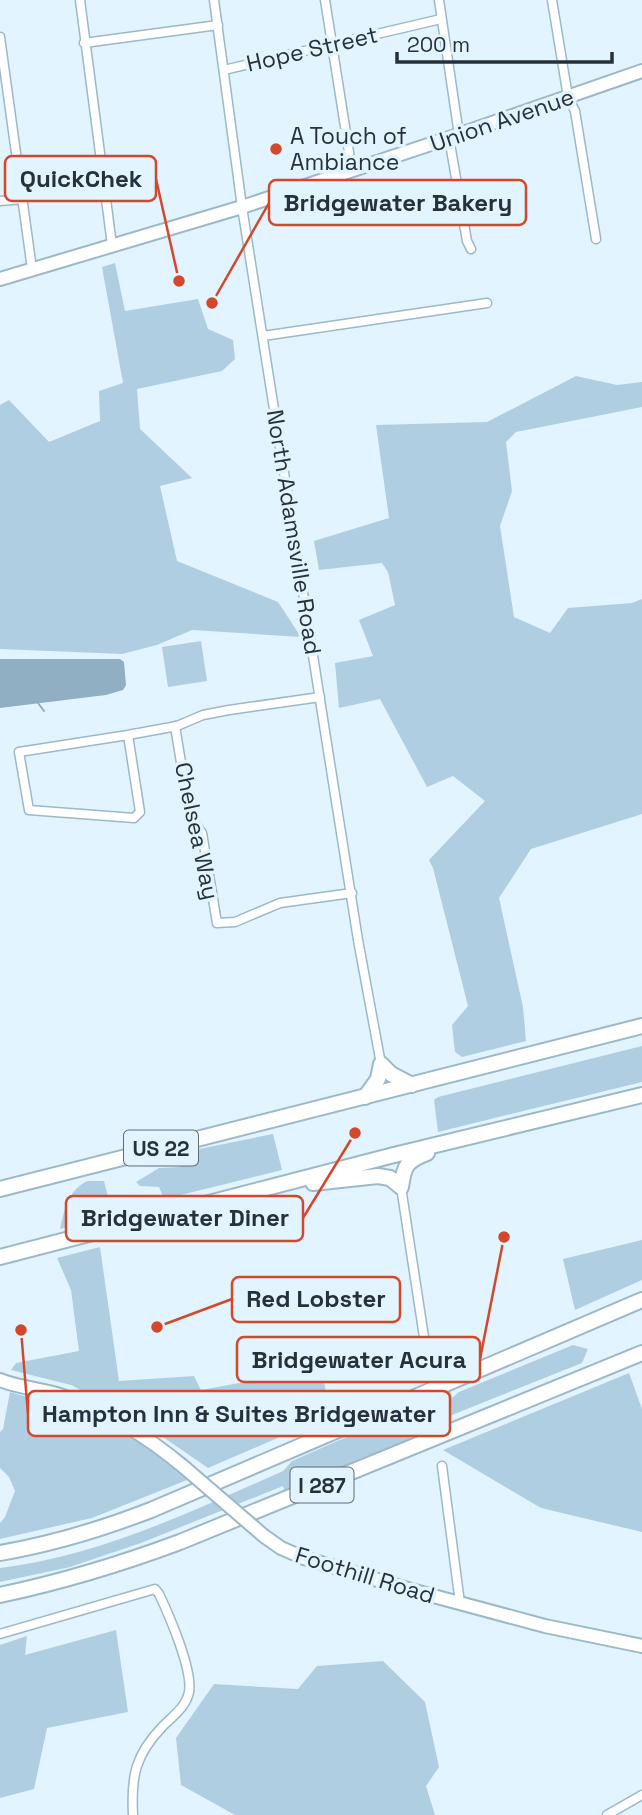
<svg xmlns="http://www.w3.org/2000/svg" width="642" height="1815" font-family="'Space Grotesk',sans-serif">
<rect width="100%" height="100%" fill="#e2f4ff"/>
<path fill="#b0cee1" d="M115 263 125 311 198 299 208 329 233 340 235 359 222 371 137 389 140 429 192 478 160 486 177 561 278 602 301 637 192 630 157 645 122 654 0 649V405L9 400 49 442 100 421 99 391 123 383 102 267Z
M576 376 617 385 642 382V407L516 432 506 442 512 491 500 526 514 617 550 633 568 608 632 603 642 599V814L531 849 499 898 523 1007 526 1041 462 1057 455 1052 452 1025 468 1006 433 868 429 860 485 801 453 776 427 787 380 699 339 708 335 663 373 656 359 620 395 605 388 572 382 563 319 570 314 541 389 518 376 425 487 422Z
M201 641 207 681 168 687 162 647Z
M642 1046V1082L438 1132 434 1100 438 1097Z
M273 1134 282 1170 164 1199 159 1187 140 1186 136 1182 159 1168 180 1167 189 1151Z
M87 1181H104L107 1193 114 1210 102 1217 60 1229C65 1208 67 1192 87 1181Z
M642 1240V1280L575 1310 563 1259Z
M100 1247 119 1381 194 1376 201 1390 321 1368 331 1415 208 1468 131 1415 71 1385 11 1370 16 1363 79 1351 71 1290 57 1258Z
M573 1345 588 1349 582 1363 452 1415 446 1424 284 1490 283 1486 141 1543 70 1567 0 1582V1568C99 1556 193 1511 283 1471L292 1461 451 1391 452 1398 459 1392Z
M629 1373 642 1409V1532L541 1508 443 1450Z
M10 1392 98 1418 143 1444 187 1480 92 1518 0 1539V1523L5 1517 15 1491 9 1477 0 1468V1432L3 1429Z
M116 1630 128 1712 47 1728 34 1789 0 1798V1645L27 1636 25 1655Z
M383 1661 425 1702 439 1767 426 1786 435 1815H235L181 1785 176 1738 214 1684 298 1689 317 1666Z"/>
<path fill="#90afc2" d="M0 659H120L124 662 126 685 123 690 106 695 0 708Z"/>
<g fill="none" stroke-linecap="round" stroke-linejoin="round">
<path stroke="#90afc2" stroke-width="2" d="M38 703 44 711"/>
<defs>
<path id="street" d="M80 0 112 245
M214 0 242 207 358 940 381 1064
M325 0 352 171
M439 0 459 135
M552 0 568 97 575 111 596 239
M0 37 32 269
M84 43 218 25
M224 70 441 19
M449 138 467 241 471 249
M0 201 23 199
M263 336 487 303
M175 726 190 817 202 833 217 923 235 922 280 903 352 893
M128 735 140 812 134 818 29 810 19 752Z
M128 735 177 726 203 715 229 710 320 697
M401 1187 424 1337C422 1350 414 1353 402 1357
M442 1466 460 1603
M0 1634 155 1589 159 1594C169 1615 193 1670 189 1692 186 1707 173 1716 163 1726 135 1755 131 1776 133 1815
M607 1815 642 1795"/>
<path id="secondary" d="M0 279 242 207 449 138 642 71
M0 1380C20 1388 42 1389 63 1396 109 1412 148 1437 185 1468
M264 1536 281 1548 304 1558 411 1590 545 1626 642 1646"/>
<path id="highway" d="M381 1064 391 1074 412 1085
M365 1097 378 1079 381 1064
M313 1183 378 1176 390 1178 401 1187
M401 1187C404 1166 406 1161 427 1153
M0 1189 642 1026
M0 1257 394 1155 642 1095
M0 1553C52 1544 102 1529 151 1510L642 1300
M0 1595C61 1582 121 1564 180 1542L642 1353"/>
</defs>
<use href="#street" stroke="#9cb8c9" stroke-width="11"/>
<use href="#secondary" stroke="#9cb8c9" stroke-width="16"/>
<use href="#highway" stroke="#9cb8c9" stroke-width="18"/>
<use href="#street" stroke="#fff" stroke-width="8"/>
<use href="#secondary" stroke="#fff" stroke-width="12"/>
<use href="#highway" stroke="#fff" stroke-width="14"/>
<defs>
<path id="secondary-bridge" d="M185 1468 264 1536"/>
</defs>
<use href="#secondary-bridge" stroke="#9cb8c9" stroke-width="16" stroke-linecap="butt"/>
<use href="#secondary-bridge" stroke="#fff" stroke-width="12"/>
</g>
<circle fill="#d3482b" stroke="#e2f4ff" stroke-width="2.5" cx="276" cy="149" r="7"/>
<g text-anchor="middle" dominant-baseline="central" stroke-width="7" stroke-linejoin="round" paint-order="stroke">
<g fill="#e2f4ff" stroke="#5e6c74" stroke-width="2">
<rect x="124" y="1130.5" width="74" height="35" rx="5"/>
<rect x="290.5" y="1467.5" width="63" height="35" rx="5"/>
</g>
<g font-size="21" font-weight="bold" fill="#263138">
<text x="161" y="1148">US 22</text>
<text x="322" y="1485">I 287</text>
</g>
<g font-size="23" fill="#263138" stroke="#e2f4ff">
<text transform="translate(312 49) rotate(-13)">Hope Street</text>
<text transform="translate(502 120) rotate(-19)">Union Avenue</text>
<text transform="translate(294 532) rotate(81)">North Adamsville Road</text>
<text transform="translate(197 831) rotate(78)">Chelsea Way</text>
<text transform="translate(365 1575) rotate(17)">Foothill Road</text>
</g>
<g font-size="23" fill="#263138" stroke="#e2f4ff" text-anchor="start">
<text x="290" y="136">A Touch of<tspan x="290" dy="26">Ambiance</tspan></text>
</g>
</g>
<path fill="none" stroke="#d3482b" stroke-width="2.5" d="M179 281L156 179M212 303L269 203M355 1133L303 1218M157 1327L232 1299M504 1237L480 1359M21 1330L28 1414"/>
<g fill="#d3482b" stroke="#e2f4ff" stroke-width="2.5">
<circle cx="179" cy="281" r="7"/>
<circle cx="212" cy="303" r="7"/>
<circle cx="355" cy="1133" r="7"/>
<circle cx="157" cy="1327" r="7"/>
<circle cx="504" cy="1237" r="7"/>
<circle cx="21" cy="1330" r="7"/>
</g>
<g fill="#e2f4ff" stroke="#d3482b" stroke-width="2.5">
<rect x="5" y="156" width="151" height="45" rx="7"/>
<rect x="269" y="180" width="257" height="45" rx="7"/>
<rect x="66" y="1196" width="237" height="45" rx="7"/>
<rect x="232" y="1277" width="168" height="45" rx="7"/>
<rect x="237" y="1337" width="243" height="45" rx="7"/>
<rect x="28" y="1391" width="422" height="45" rx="7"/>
</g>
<g font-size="24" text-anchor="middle" font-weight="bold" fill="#263138">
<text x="81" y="187">QuickChek</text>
<text x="398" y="211">Bridgewater Bakery</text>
<text x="185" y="1226">Bridgewater Diner</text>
<text x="316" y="1307">Red Lobster</text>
<text x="359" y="1368">Bridgewater Acura</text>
<text x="239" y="1422">Hampton Inn &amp; Suites Bridgewater</text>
</g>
<path d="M397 52v10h215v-10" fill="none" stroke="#263138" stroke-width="3.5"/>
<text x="407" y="52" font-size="21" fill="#263138" stroke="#e2f4ff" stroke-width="5" paint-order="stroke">200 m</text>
</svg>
